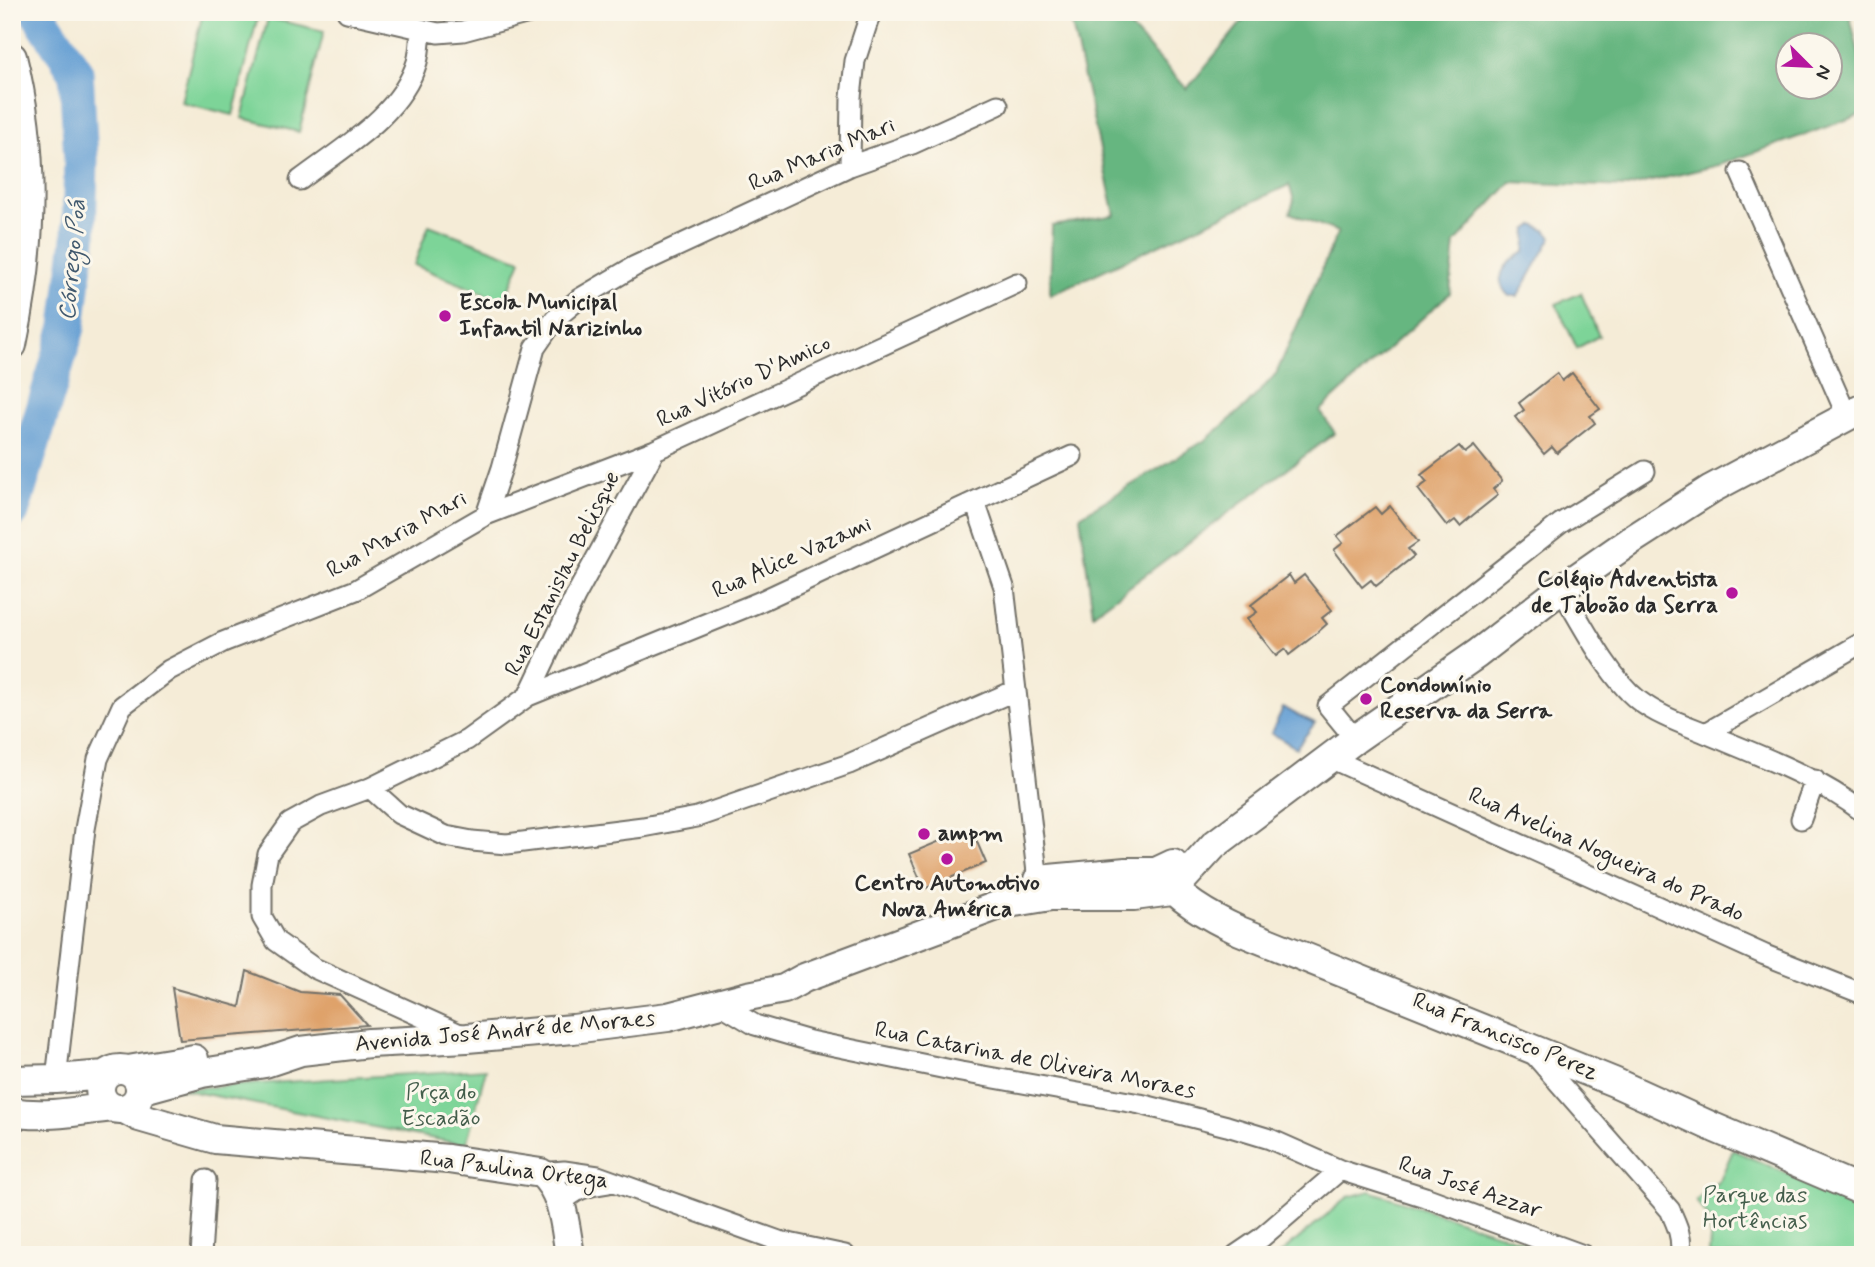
<svg xmlns="http://www.w3.org/2000/svg" width="1875" height="1267" font-family="Mynerve,sans-serif">
<rect width="100%" height="100%" fill="#fbf7ec"/>
<filter id="ink" filterUnits="userSpaceOnUse"><feTurbulence type="fractalNoise" baseFrequency=".0143" numOctaves="2"/><feDisplacementMap in="SourceGraphic" scale="14" xChannelSelector="R" yChannelSelector="G"/><feConvolveMatrix kernelMatrix="1 2 1 2 8 2 1 2 1" color-interpolation-filters="sRGB"/></filter>
<filter id="wash" filterUnits="userSpaceOnUse"><feTurbulence type="fractalNoise" baseFrequency=".00686" numOctaves="4" result="noise"/><feDisplacementMap in="SourceGraphic" scale="28" xChannelSelector="R" yChannelSelector="G"/><feGaussianBlur stdDeviation="1.57" result="paint"/><feColorMatrix in="noise" values="0 0 0 0 0 0 0 0 0 0 0 0 0 0 0 0 0 1.4 0 .05"/><feComposite in="paint" operator="in"/></filter>
<g filter="url(#wash)">
<rect width="100%" height="100%" fill="#f5ecd7"/>
<path fill="#7dd498" stroke="#548062" stroke-width="2" d="M203 12H244L258 16 233 115 181 102Z
M268 18 324 31 299 132 242 118Z
M429 225 521 260 504 302 414 265Z
M1581 293 1599 336 1577 348 1556 304Z
M486 1069 466 1145 179 1089Z
M1733 1150 1861 1206 1863 1255H1709L1711 1221 1696 1201 1720 1180Z
M1370 1191 1565 1255H1279L1348 1197Z"/>
<path fill="#66b680" stroke="#487056" stroke-width="2" fill-rule="evenodd" d="M1069 12H1114L1131 28 1187 89 1250 12H1849L1863 71V114L1719 165 1627 187 1511 182 1455 243 1450 293 1320 411 1335 433 1093 614 1080 516 1207 439 1246 406 1276 374 1338 232 1290 213 1294 200 1289 185 1050 295 1052 226 1115 215ZM1787 46H1829V88H1787Z"/>
<path fill="#639ed3" stroke="#47647f" stroke-width="2" d="M1534 225 1545 230 1552 237 1518 296H1509C1490 278 1507 261 1525 252L1527 230Z
M1283 708 1315 723 1296 748 1271 733Z"/>
<g fill="none" stroke-linecap="round" stroke-linejoin="round">
<path stroke="#639ed3" stroke-width="35" d="M12 512 68 327 79 239 81 159 76 72 37 12"/>
</g>
<g id="blocks">
<path fill="#dfa26b" d="M1557 373 1562 381 1572 373 1600 409 1590 416 1595 423 1557 453 1552 447 1544 454 1515 417 1524 410 1519 403Z
M1459 446 1465 453 1474 446 1502 481 1493 489 1498 495 1473 515 1460 526 1455 520 1447 526 1418 489 1427 482 1421 475Z
M1390 506 1418 542 1408 549 1414 556 1376 586 1371 580 1362 587 1334 550 1343 543 1337 536 1375 507 1381 514Z
M1289 575 1294 583 1304 575 1332 610 1322 618 1327 624 1311 638 1289 655 1285 649 1276 656 1247 619 1257 612 1251 605Z
M971 828 986 863 924 889 909 854Z
M247 971 300 992 340 995 367 1025 180 1040 172 988 240 1007Z"/>
</g>
</g>
<g filter="url(#ink)">
<use href="#blocks" fill-opacity="0" stroke="#726f67" stroke-width="2"/>
<g fill="none" stroke-linecap="round" stroke-linejoin="round">
<defs>
<path id="street" d="M347 12 438 33 463 31 533 12
M850 166 851 97 855 61 871 12
M1740 172 1847 416
M300 180C342 148 401 115 417 62 420 52 420 39 421 29
M975 502 1004 587 1039 890
M486 515 655 450 1017 283
M1561 589C1581 622 1608 676 1638 700 1660 717 1684 724 1710 735 1763 757 1817 777 1863 812
M528 696 759 602 1072 456
M1706 733 1863 642
M1355 739 1328 706 1561 523 1645 471
M1330 758 1765 955 1863 994
M370 788 399 814 446 836 472 841 507 844 643 827 697 817 849 764 1016 690
M1801 819 1815 780
M720 1004 755 1025 810 1041 961 1072 1140 1104 1227 1126 1270 1139 1340 1170 1425 1197 1583 1255
M464 1036 314 968 276 941 262 917V885L268 854 290 823 321 806 370 788 467 740 528 696 575 597 655 450
M1532 1052 1670 1210C1677 1225 1683 1238 1680 1255
M56 1079 85 829 98 759 122 706 169 670 223 642 356 590 486 515 502 468 535 348 555 319 579 299 635 266 850 166 912 144 998 105
M541 1173 564 1171 598 1176 779 1241 845 1255
M560 1205C574 1189 587 1186 608 1183
M201 1255 206 1180
M1236 1255 1261 1238 1340 1170"/>
<path id="secondary" d="M12 57C36 152 32 251 12 345
M1156 872C1179 899 1207 916 1240 931L1614 1082 1715 1128 1863 1191
M1038 880 1126 872H1156L1173 864
M100 1089a20 20 0 1 1 40 0a20 20 0 1 1-40 0Z
M128 1070 194 1059
M12 1080 56 1079 105 1075
M140 1090 202 1073 265 1063 301 1051 369 1043 467 1038 573 1029 668 1017 748 996 784 989 804 978 1002 904 1051 896H1134L1172 891 1214 845 1355 739 1477 654 1561 589 1630 541 1711 489 1863 408
M124 1109 139 1117 215 1139 448 1159 541 1173C564 1192 565 1227 570 1255
M12 1112C44 1118 79 1111 111 1107"/>
</defs>
<use href="#street" stroke="#726f67" stroke-width="23"/>
<use href="#secondary" stroke="#726f67" stroke-width="32"/>
<use href="#street" stroke="#fff" stroke-width="19"/>
<use href="#secondary" stroke="#fff" stroke-width="28"/>
</g>
</g>
<g fill="#b5179e" stroke="#fbf7ec" stroke-width="2.5">
<circle cx="445" cy="316" r="7"/>
<circle cx="1732" cy="593" r="7"/>
<circle cx="1366" cy="699" r="7"/>
<circle cx="924" cy="834" r="7"/>
<circle cx="947" cy="859" r="7"/>
</g>
<g text-anchor="middle" dominant-baseline="central" stroke-width="6" stroke-linejoin="round" paint-order="stroke">
<g font-size="23" fill="#2b2b2b" stroke="#fbf7ec">
<text transform="translate(822 155) rotate(-23)">Rua Maria Mari</text>
<text transform="translate(744 382) rotate(-25)">Rua Vitório D'Amico</text>
<text transform="translate(397 535) rotate(-29)">Rua Maria Mari</text>
<text transform="translate(792 558) rotate(-24)">Rua Alice Vazami</text>
<text transform="translate(563 574) rotate(-63)">Rua Estanislau Belisque</text>
<text transform="translate(1606 855) rotate(24)">Rua Avelina Nogueira do Prado</text>
<text transform="translate(505 1032) rotate(-5)">Avenida José André de Moraes</text>
<text transform="translate(1505 1037) rotate(22)">Rua Francisco Perez</text>
<text transform="translate(1035 1061) rotate(11)">Rua Catarina de Oliveira Moraes</text>
<text transform="translate(514 1170) rotate(7)">Rua Paulina Ortega</text>
<text transform="translate(1470 1188) rotate(19)">Rua José Azzar</text>
</g>
<g font-size="23" font-weight="bold" fill="#2b2b2b" stroke="#fbf7ec" text-anchor="start">
<text x="459" y="303">Escola Municipal<tspan x="459" dy="26">Infantil Narizinho</tspan></text>
<text x="1718" y="580" text-anchor="end">Colégio Adventista<tspan x="1718" dy="26">de Taboão da Serra</tspan></text>
<text x="1380" y="686">Condomínio<tspan x="1380" dy="26">Reserva da Serra</tspan></text>
<text x="938" y="834">ampm</text>
<text x="947" y="884" text-anchor="middle">Centro Automotivo<tspan x="947" dy="26">Nova América</tspan></text>
</g>
<g font-size="23" fill="#445e4c" stroke="#fbf7ec">
<text x="441" y="1093">Prça do<tspan x="441" dy="26">Escadão</tspan></text>
<text x="1755" y="1196">Parque das<tspan x="1755" dy="26">Hortências</tspan></text>
</g>
<g font-size="24" font-style="italic" fill="#41596e" stroke="#fbf7ec">
<text transform="translate(73 260) rotate(-85)">Córrego Poá</text>
</g>
</g>
<rect width="1875" height="1267" fill="none" stroke="#fbf7ec" stroke-width="42"/>
<g transform="translate(1809 66) rotate(114)"><circle r="33" fill="#fbf7ec" stroke="#a8a59f" stroke-width="2"/>
<path d="M0-5L12 26L0 18L-12 26Z" fill="#b5179e"/>
<text y="-10" font-size="19" font-weight="bold" text-anchor="middle" fill="#2b2b2b">N</text>
</g>
</svg>
